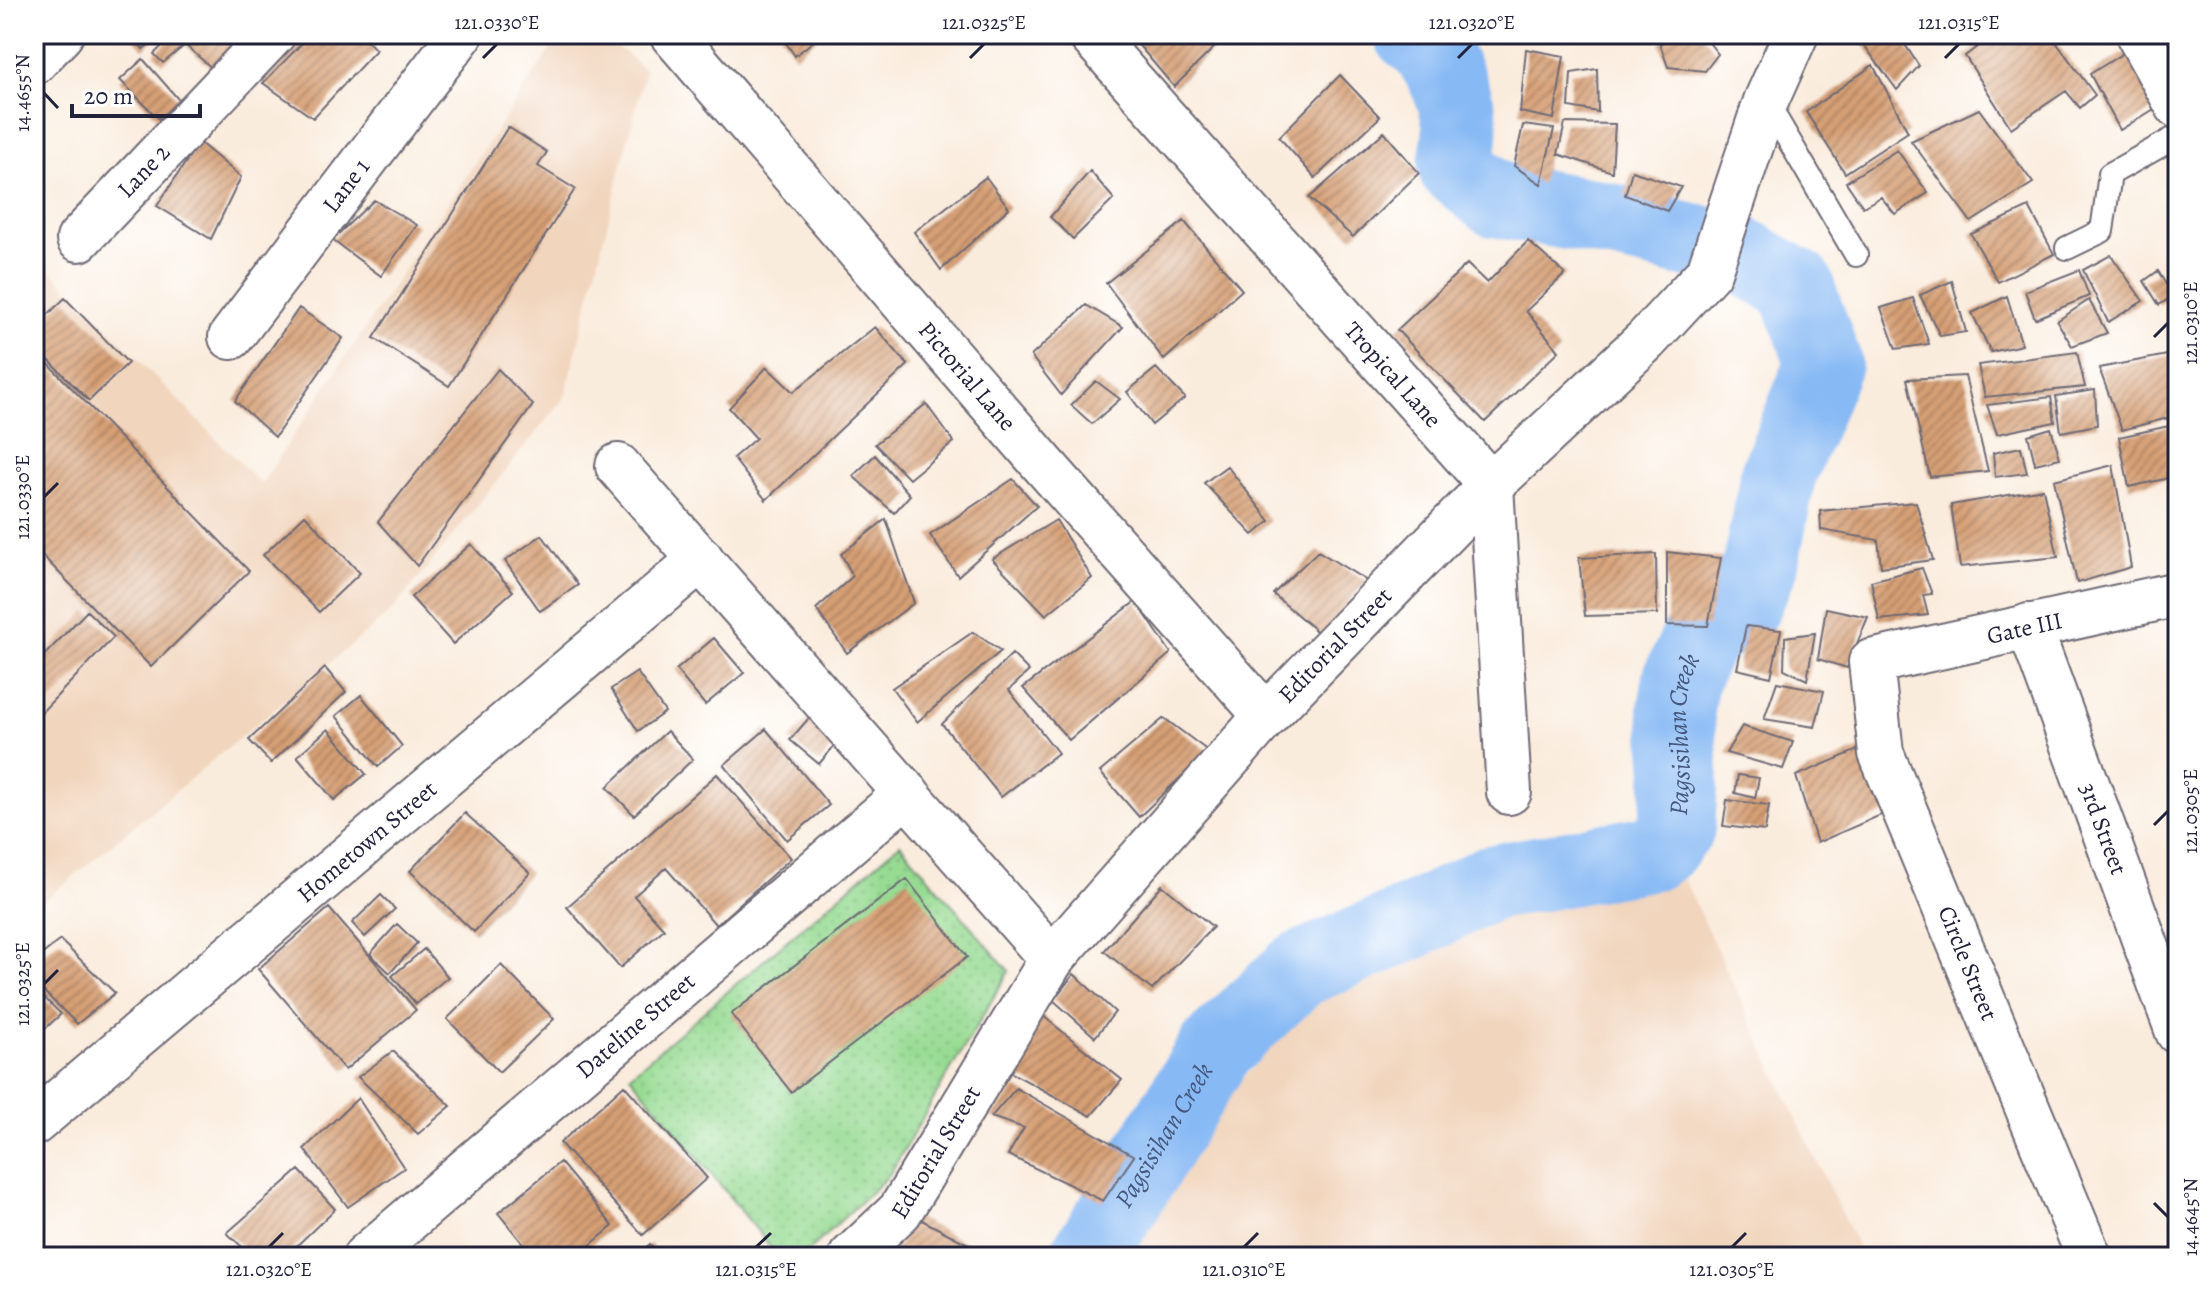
<svg xmlns="http://www.w3.org/2000/svg" width="2212" height="1291" font-family="Alegreya,serif">
<defs>
<pattern id="park-dots" width="8" height="8" patternUnits="userSpaceOnUse" patternTransform="scale(2)"><rect width="8" height="8" fill="#97db93"/><path d="M2 2h.1M6 6h.1" fill="none" stroke="#82bc80" stroke-width="1.8" stroke-linecap="round"/></pattern>
<pattern id="building-hatch" width="6" height="6" patternUnits="userSpaceOnUse" patternTransform="scale(2)"><rect width="6" height="6" fill="#d69f75"/><path d="M-1 1l2-2M0 6l6-6M5 7l2-2" fill="none" stroke="#ad8161"/></pattern>
</defs>
<rect width="100%" height="100%" fill="#fff"/>
<filter id="ink" filterUnits="userSpaceOnUse"><feTurbulence type="fractalNoise" baseFrequency=".0125" numOctaves="2"/><feDisplacementMap in="SourceGraphic" scale="16" xChannelSelector="R" yChannelSelector="G"/><feConvolveMatrix kernelMatrix="1 2 1 2 8 2 1 2 1" color-interpolation-filters="sRGB"/></filter>
<filter id="wash" filterUnits="userSpaceOnUse"><feTurbulence type="fractalNoise" baseFrequency=".006" numOctaves="4" result="noise"/><feDisplacementMap in="SourceGraphic" scale="32" xChannelSelector="R" yChannelSelector="G"/><feGaussianBlur stdDeviation="1.8" result="paint"/><feColorMatrix in="noise" values="0 0 0 0 0 0 0 0 0 0 0 0 0 0 0 0 0 1.4 0 .05"/><feComposite in="paint" operator="in"/></filter>
<g filter="url(#wash)">
<rect width="100%" height="100%" fill="#faecdd"/>
<path fill="#f1d5bd" d="M561 34H602L645 70 565 397 391 612 34 909V265L40 260 261 484Z
M1677 865 1862 1257H1105L1182 1142 1343 973 1489 914Z"/>
<path fill="url(#park-dots)" stroke="#5c7e67" stroke-width="2" d="M900 844 1009 971 889 1175 802 1257H779L630 1075Z"/>
<g fill="none" stroke-linecap="round" stroke-linejoin="round">
<path stroke="#87b9f4" stroke-width="76" id="s1" d="M1087 1257 1127 1195 1215 1050 1299 970 1409 923 1490 883 1654 852 1664 844 1677 827 1681 770 1676 709 1681 678 1700 637 1743 604 1760 566 1778 475 1824 363 1796 286 1737 252 1585 215 1495 199 1456 167C1457 153 1462 136 1460 122 1456 93 1436 50 1412 34"/>
</g>
<g id="blocks">
<path fill="url(#building-hatch)" d="M130 34H161L143 49Z
M174 34H227L241 46 214 70 185 45 163 63 154 54Z
M311 34H361L376 50 313 118 263 83Z
M780 34H822L795 56Z
M1133 34H1228L1174 87 1131 36Z
M1668 34H1702L1718 54 1705 71 1668 67 1660 44Z
M1856 34H1898L1919 66 1897 90Z
M1994 34H2050L2095 95 2080 108 2066 91 2011 128 1965 56Z
M2155 34H2178V62Z
M1526 49 1564 56 1554 119 1520 112Z
M2125 52 2159 106 2120 130 2090 74Z
M143 59 179 100 159 119 120 80Z
M1873 65 1908 132 1845 173 1806 112Z
M1597 69 1598 112 1569 107 1571 73Z
M1340 75 1380 117 1315 178 1279 137Z
M1979 109 2033 183 1971 222 1911 141Z
M1565 123 1615 124 1612 172 1558 154Z
M1523 125 1554 129 1541 184 1514 166Z
M508 127 547 152 538 166 575 189 449 386 374 338Z
M1384 132 1419 173 1353 237 1309 198Z
M199 142 241 177 211 239 157 206Z
M1897 150 1928 193 1895 214 1881 197 1863 207 1846 182Z
M1090 171 1114 199 1073 239 1050 217Z
M1632 171 1681 187 1667 211 1625 195Z
M986 177 1009 208 941 270 914 232Z
M374 200 417 225 381 276 332 240Z
M2029 207 2054 254 1998 282 1971 234Z
M1184 221 1242 290 1164 360 1106 283Z
M1528 241 1565 274 1526 311 1559 351 1485 422 1397 330 1467 264 1487 283Z
M2111 255 2143 301 2108 322 2083 270Z
M2079 270 2089 296 2035 319 2025 291Z
M2158 271 2173 296 2159 305 2144 281Z
M1952 281 1966 332 1940 336 1920 295Z
M2007 296 2022 345 1991 352 1972 313Z
M65 298 128 363 89 401 34 345V328Z
M1913 298 1929 344 1896 349 1881 308Z
M2089 300 2107 333 2072 346 2057 321Z
M1086 305 1123 327 1061 395 1031 356Z
M299 308 343 338 275 437 235 401Z
M875 327 908 365 766 500 733 458 756 438 729 408 767 367 793 392Z
M34 349 249 571 151 667 34 547Z
M2077 352 2085 387 1985 397 1978 365Z
M2178 353V430L2173 431 2168 418 2122 430 2099 368Z
M1156 368 1185 398 1152 425 1127 392Z
M498 369 533 405 417 566 378 522Z
M1965 376 1988 471 1930 477 1907 379Z
M1096 381 1120 399 1092 424 1071 405Z
M2095 390 2097 425 2061 432 2056 396Z
M2051 397 2055 422 1997 434 1987 405Z
M926 404 954 442 909 479 875 444Z
M2169 426 2178 476 2129 487 2119 437Z
M2051 428 2060 458 2035 464 2028 435Z
M2021 447 2027 473 1995 477 1993 453Z
M875 455 910 495 894 513 853 476Z
M2113 465 2131 567 2077 583 2054 480Z
M1227 466 1270 521 1253 535 1204 483Z
M1013 479 1037 506 958 576 930 535Z
M2043 489 2058 557 1960 567 1951 505Z
M1916 502 1933 560 1881 567 1878 540 1821 530 1820 511Z
M305 515 360 573 319 612 263 555Z
M886 519 914 603 847 653 816 609 853 576 841 554Z
M1056 520 1092 578 1046 615 992 559Z
M542 535 578 585 540 611 505 561Z
M471 544 513 591 453 644 411 597Z
M1318 551 1367 581 1321 635 1273 594Z
M1667 552 1721 558 1708 626 1667 625Z
M1656 554 1657 614 1585 616 1579 558Z
M1922 568 1932 594 1923 595 1928 615 1879 620 1871 581Z
M1136 601 1171 653 1069 740 1023 688Z
M1826 608 1868 617 1847 668 1818 659Z
M87 611 114 637 34 720V666Z
M1746 626 1781 630 1771 677 1737 669Z
M973 632 1001 651 917 722 892 688Z
M1815 633 1807 680 1784 669 1785 637Z
M714 638 744 673 705 705 676 670Z
M1012 654 1029 671 1009 690 1058 753 1001 797 942 724Z
M325 668 346 692 271 763 249 740Z
M637 672 665 712 638 731 611 689Z
M1777 682 1824 691 1815 727 1764 719Z
M361 695 402 746 378 767 336 716Z
M815 711 843 735 819 764 790 740Z
M1164 718 1208 751 1139 817 1100 772Z
M1742 726 1793 742 1783 769 1726 753Z
M328 729 366 774 334 800 297 756Z
M766 729 829 805 787 840 724 765Z
M667 731 693 759 634 815 607 787Z
M1874 743 1897 808 1817 843 1796 776Z
M717 774 791 858 716 925 666 868 634 896 664 929 620 968 567 907Z
M1738 775 1759 778 1755 798 1735 793Z
M1727 800 1769 805 1765 831 1723 826Z
M465 813 530 873 474 932 410 871Z
M907 879 967 957 791 1092 731 1014Z
M1162 885 1213 927 1152 990 1104 951Z
M381 895 395 909 365 937 352 923Z
M329 908 416 1010 345 1070 258 969Z
M397 924 417 943 390 973 370 954Z
M60 940 115 993 77 1024 34 982V961Z
M424 949 448 977 416 1004 392 976Z
M501 965 554 1019 499 1072 447 1019Z
M1074 974 1115 1012 1095 1037 1053 1000Z
M34 988 61 1014 34 1039Z
M1042 1015 1122 1080 1091 1116 1008 1071Z
M393 1051 451 1106 418 1134 358 1077Z
M624 1085 707 1178 643 1235 560 1143Z
M1016 1088 1134 1156 1103 1201 1008 1155 1024 1128 991 1117Z
M358 1098 404 1168 348 1207 304 1149Z
M560 1162 613 1226 576 1257H534L498 1213Z
M299 1170 335 1209 285 1257H253L227 1233Z
M916 1217 993 1257H890Z
M650 1244 661 1257H635Z"/>
</g>
</g>
<g filter="url(#ink)">
<use href="#blocks" fill-opacity="0" stroke="#6e6974" stroke-width="2"/>
<g fill="none" stroke-linecap="round" stroke-linejoin="round">
<defs>
<path id="lane" d="M1766 101 1856 255
M2067 248 2102 231 2110 174 2178 136"/>
<g id="street">
<path id="s2" d="M672 34 1043 464 1266 716"/>
<path id="s3" d="M1090 34 1491 485 1509 792"/>
<path d="M2138 34 2178 106"/>
<path d="M34 62 61 34"/>
<path id="s4" d="M79 239 273 34"/>
<path id="s5" d="M231 337 461 34"/>
<path d="M618 466 1052 959"/>
<path id="s6" d="M2029 626 2178 1032"/>
<path id="s7" d="M34 1123 701 559"/>
<path id="s8" d="M365 1257 907 793"/>
<path id="s9" d="M851 1257 900 1211 1052 959 1266 716 1491 485 1646 340 1709 272 1766 101 1796 34"/>
<path id="s10" d="M2089 1257 1881 753 1871 662 2178 594"/>
</g>
</defs>
<use href="#lane" stroke="#6e6974" stroke-width="26"/>
<use href="#street" stroke="#6e6974" stroke-width="48"/>
<use href="#lane" stroke="#fff" stroke-width="22"/>
<use href="#street" stroke="#fff" stroke-width="44"/>
</g>
</g>
<path fill="none" stroke="#22223b" stroke-width="3" d="M483 58 497 44M970 58 984 44M1458 58 1472 44M1945 58 1959 44M44 93 58 108M2154 337 2168 323M44 497 58 483M2154 825 2168 811M44 984 58 970M2154 1203 2168 1217M269 1247 283 1233M756 1247 771 1233M1244 1247 1258 1233M1732 1247 1746 1233"/>
<g text-anchor="middle" dominant-baseline="central" stroke-width="6" stroke-linejoin="round" paint-order="stroke">
<g font-size="24" fill="#22223b" stroke="#fff">
<text stroke="none"><textPath href="#s4" startOffset="94">Lane 2</textPath></text>
<text stroke="none"><textPath href="#s5" startOffset="190">Lane 1</textPath></text>
<text stroke="none"><textPath href="#s3" startOffset="456">Tropical Lane</textPath></text>
<text stroke="none"><textPath href="#s2" startOffset="452">Pictorial Lane</textPath></text>
<text stroke="none"><textPath href="#s10" startOffset="794">Gate III</textPath></text>
<text stroke="none"><textPath href="#s9" startOffset="784">Editorial Street</textPath></text>
<text stroke="none"><textPath href="#s6" startOffset="216">3rd Street</textPath></text>
<text stroke="none"><textPath href="#s7" startOffset="436">Hometown Street</textPath></text>
<text transform="translate(1968 963) rotate(68)">Circle Street</text>
<text stroke="none"><textPath href="#s8" startOffset="356">Dateline Street</textPath></text>
<text stroke="none"><textPath href="#s9" startOffset="136">Editorial Street</textPath></text>
</g>
<g font-size="26" font-style="italic" fill="#45577c" stroke="#fff">
<text stroke="none"><textPath href="#s1" startOffset="864">Pagsisihan Creek</textPath></text>
<text stroke="none"><textPath href="#s1" startOffset="144">Pagsisihan Creek</textPath></text>
</g>
</g>
<rect width="2212" height="1291" fill="none" stroke="#fff" stroke-width="88"/>
<path d="M72 104v12h128v-12" fill="none" stroke="#22223b" stroke-width="4"/>
<text x="84" y="104" font-size="24" fill="#22223b" stroke="#ffffff" stroke-width="6" paint-order="stroke">20 m</text>
<rect x="44" y="44" width="2124" height="1203" fill="none" stroke="#22223b" stroke-width="3"/>
<g font-size="20" text-anchor="middle" fill="#22223b">
<text x="497" y="29">121.0330°E</text>
<text x="984" y="29">121.0325°E</text>
<text x="1472" y="29">121.0320°E</text>
<text x="1959" y="29">121.0315°E</text>
<text transform="translate(22 93) rotate(-90)" y="7">14.4655°N</text>
<text transform="translate(2190 323) rotate(-90)" y="7">121.0310°E</text>
<text transform="translate(22 497) rotate(-90)" y="7">121.0330°E</text>
<text transform="translate(2190 811) rotate(-90)" y="7">121.0305°E</text>
<text transform="translate(22 984) rotate(-90)" y="7">121.0325°E</text>
<text transform="translate(2190 1217) rotate(-90)" y="7">14.4645°N</text>
<text x="269" y="1276">121.0320°E</text>
<text x="756" y="1276">121.0315°E</text>
<text x="1244" y="1276">121.0310°E</text>
<text x="1732" y="1276">121.0305°E</text>
</g>
</svg>
